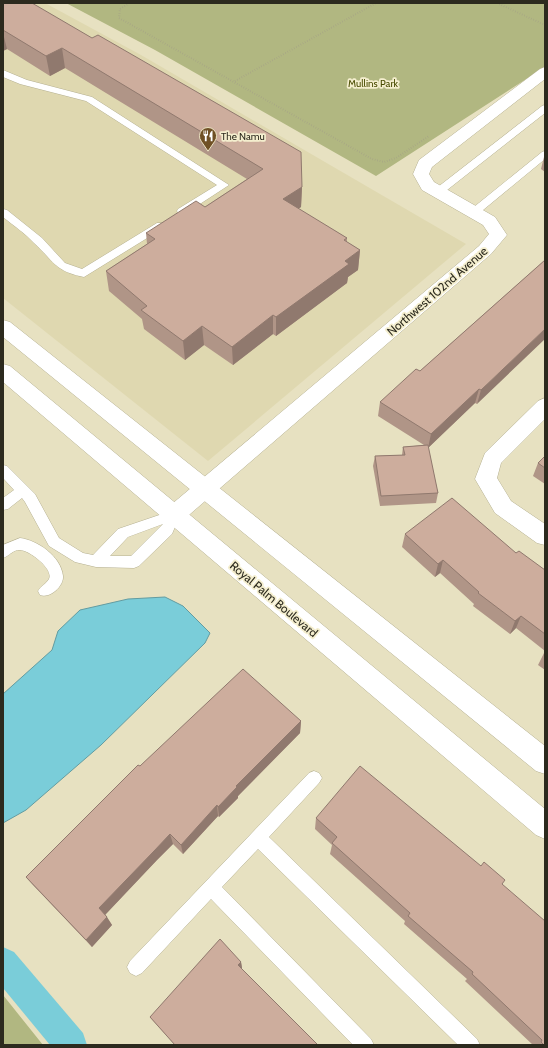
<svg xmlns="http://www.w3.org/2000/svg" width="548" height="1048" font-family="Cabin,sans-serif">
<rect width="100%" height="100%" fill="#e7e1c1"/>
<path fill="#dfd8b0" d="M3 3H45L141 55 466 244 208 461 3 298Z"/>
<path fill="#b1b781" d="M66 3H545V67L376 176 155 50Z
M3 995 43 1045H3Z"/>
<path fill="#7acdd9" stroke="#639ca1" d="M165 597 183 606 210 633 205 643 101 745 26 810 3 823V694L52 650 58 631 80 610 128 599Z"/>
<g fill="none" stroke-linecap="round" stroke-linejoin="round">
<path fill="#7acdd9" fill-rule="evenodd" d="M3 947 14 952 83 1033 87 1045H50L3 988Z"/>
<defs>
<path id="service" d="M3 70 27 80 92 97 229 185 186 213H178L177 211 178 209 217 185 86 101 20 84 3 77Z
M545 105V113L442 194H434L433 192 434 190 542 106Z
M545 151V159L477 215H469L468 213 469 211 542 152Z
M3 209 7 210 42 238 65 263 82 269 157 223H165L166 225 165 227 84 277C54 271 54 261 34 243 25 233 14 226 3 217Z
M3 465 7 466 35 494 59 538 83 553 93 555 118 529 174 510 179 511 180 515 172 534 139 566 134 568 96 567 75 562 49 546 25 502 22 498 8 509 3 510V498L14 490 3 478ZM163 524 131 556H110L128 537Z
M20 538C37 540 61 556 63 576 64 586 50 599 40 595L38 591C41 586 46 584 49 579 54 569 29 550 20 550 14 549 9 556 3 558V545Z
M314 771 319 773 322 778 319 783 269 837 477 1039 480 1045H458L258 849 222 887 371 1039 374 1045H353L211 899 142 973 136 976 130 973 127 967 130 961 309 773Z"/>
<path id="minor" d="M545 67V79L432 167 429 174 434 182 495 217 507 235 491 254 182 521 174 524 166 521 163 515 166 509 479 246 489 234 483 225 422 190 413 174 419 160 540 69Z
M545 398V419L501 463 497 478 511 501 545 524V545L537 543 495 513 475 479 485 453 538 401Z"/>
<path id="secondary" d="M3 320 10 322 545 746V774L536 771 3 337Z
M3 364 10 366 545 809V839L536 835 3 382Z"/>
</defs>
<use href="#service" stroke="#b5b091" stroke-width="1"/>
<use href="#minor" stroke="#b5b091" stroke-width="1"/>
<use href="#secondary" stroke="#b5b091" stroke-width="1"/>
<path stroke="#a4a087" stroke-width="2" stroke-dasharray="0.5 2" stroke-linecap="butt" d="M129 3 120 9 119 18 372 159 384 162 396 158 429 136
M497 3 545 25
M235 81 376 3"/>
<use href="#service" fill="#fff" fill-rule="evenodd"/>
<use href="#minor" fill="#fff" fill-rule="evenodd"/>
<use href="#secondary" fill="#fff" fill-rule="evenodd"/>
</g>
<path fill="#b09587" d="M3 3 302 187 301 207 298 209 347 238V242L360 250 358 270 348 277 347 283 276 336 273 334 233 365 204 345 185 360 144 329 142 319 109 291 106 271 147 244 146 233 205 207 247 179 65 68 50 76 7 49 3 51Z
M545 153V172L541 169Z
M545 260 477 404 475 403 428 448 438 493 436 503 380 506 373 466 375 456 402 455 403 447 424 445 378 416 380 402 420 371Z
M545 456V484L533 476 538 463Z
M405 534 516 553 545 570V651L516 628 510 634 473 606 474 604 440 573 435 577 402 547Z
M544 653H545V670L538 665Z
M301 721 300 733 238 796V798L219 817 218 816 183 854 173 844 157 860 105 915 112 925 92 947 33 885 26 877 140 766Z
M316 818 502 884 545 1045H533L465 981 467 979 404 924 405 921 330 854 332 845 315 829Z
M241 962 242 968V969L318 1045H175L150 1017Z"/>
<path fill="#90796e" d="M3 33 7 49 3 51Z
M62 48 65 68 50 76 46 56Z
M302 187 301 207 283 219V199Z
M360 250 358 270 348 277 347 283 276 336V317L345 261Z
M273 315V334L233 365 232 347Z
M202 326 204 345 185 360 183 341Z
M545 329V339L477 404 481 390Z
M479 389 475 403 428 448 431 434Z
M443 560 440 573 435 577 438 564Z
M521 616 516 628 510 634 515 621Z
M301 721 300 733 238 796V798L219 817 218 807 236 786Z
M217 805 218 816 183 854 181 845Z
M170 834 173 844 157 860 104 916 99 908 154 851Z
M107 917 112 925 92 947 86 940Z
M241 962 242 968 239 972 238 965Z"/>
<path fill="#cdad9d" stroke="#90796e" d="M3 3H32L92 38 98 35 301 152 302 187 283 199 347 238 344 240 360 250 345 261 349 264 276 317 273 315 232 347 202 326 183 341 141 310 147 306 106 271 155 239 146 233 196 201 205 207 263 169 62 48 46 56 3 30Z
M545 260V329L481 390 479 389 431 434 380 402 416 369 420 371Z
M428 445 438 493 381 496 375 456 405 455 403 447Z
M545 456V468L538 463Z
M452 498 516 553 519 551 545 570V634L521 616 515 621 478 593 479 592 443 560 438 564 405 534Z
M243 669 301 721 236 786 237 787 218 807 217 805 181 845 170 834 154 851 99 908 107 917 86 940 26 877 138 765 140 766Z
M360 766 481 866 484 862 505 880 502 884 545 921V1045H544L541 1042 542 1040 472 974 473 972 408 916 410 913 332 843 337 837 316 818Z
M220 939 241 962 238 965 318 1045H175L150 1017Z"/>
<defs>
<symbol id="restaurant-pin" viewBox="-11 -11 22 30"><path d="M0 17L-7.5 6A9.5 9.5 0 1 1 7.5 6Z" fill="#6f5025" stroke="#f4eece"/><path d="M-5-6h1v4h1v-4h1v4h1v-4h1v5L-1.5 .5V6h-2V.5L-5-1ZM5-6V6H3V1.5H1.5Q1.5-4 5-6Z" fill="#fff"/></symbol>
</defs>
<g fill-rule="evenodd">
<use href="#restaurant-pin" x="198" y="126" width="20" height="27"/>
</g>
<g text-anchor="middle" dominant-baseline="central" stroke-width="3.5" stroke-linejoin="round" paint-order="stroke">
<g font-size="10" fill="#484b00" stroke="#f4eece">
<text x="373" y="83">Mullins Park</text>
</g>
<g font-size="10" fill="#2c2a1e" stroke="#f4eece" text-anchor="start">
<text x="221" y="136">The Namu</text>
</g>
<g font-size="12" fill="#2c2a1e" stroke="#f4eece">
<text transform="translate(437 291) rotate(-41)">Northwest 102nd Avenue</text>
<text transform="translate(274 599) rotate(40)">Royal Palm Boulevard</text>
</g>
</g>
<rect width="548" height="1048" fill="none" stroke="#2c2a1e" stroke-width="8"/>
</svg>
